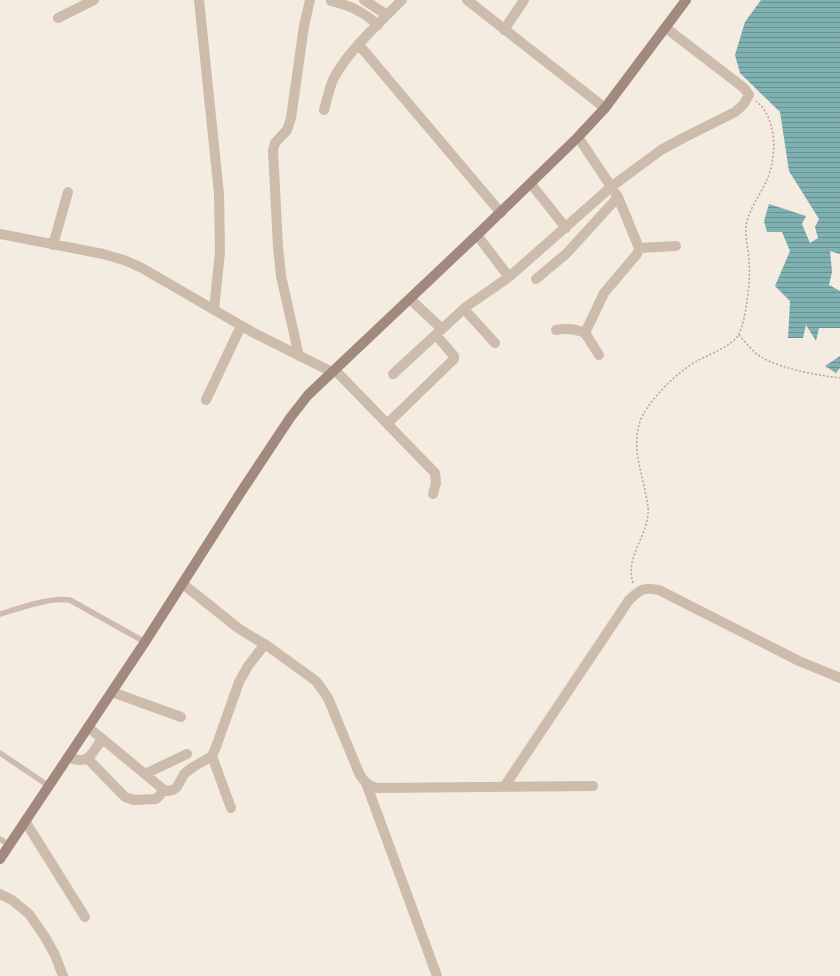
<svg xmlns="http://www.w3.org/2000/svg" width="840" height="976" font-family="'DejaVu Sans',sans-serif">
<defs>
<pattern id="water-rules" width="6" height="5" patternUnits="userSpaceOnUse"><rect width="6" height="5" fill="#7fb0b2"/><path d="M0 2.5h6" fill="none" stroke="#699091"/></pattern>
</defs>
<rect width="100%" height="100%" fill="#f4ebe1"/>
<path fill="url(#water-rules)" d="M761 0H840V254L830 251 832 272 829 285 840 291V328H819L816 341 806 325 803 338H788L790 301 775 286 790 251 782 232H767L764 221 769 204 806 216 802 224 810 243 818 238 815 227 819 219 789 171 780 112 740 73 735 55 745 22Z
M840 356V368L836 373 825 366Z"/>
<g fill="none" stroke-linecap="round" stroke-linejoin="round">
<path stroke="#b9a596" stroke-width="1.5" stroke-dasharray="2 2" stroke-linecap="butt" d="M739 335C746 343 753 352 761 357 782 369 816 375 840 378
M633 583C625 557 646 539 648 514 649 506 646 497 645 490 640 467 633 448 639 425 644 404 678 371 697 361 708 355 734 345 739 334 746 320 751 278 749 263 749 251 745 239 746 227 748 209 762 193 768 177 777 154 777 118 756 101"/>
<path stroke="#cdbbac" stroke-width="5.5" d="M0 614C21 608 49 597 70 600L145 642
M0 753 49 786
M0 839 9 845"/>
<path stroke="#cdbbac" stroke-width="10" d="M199 0 219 194 220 252 214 310
M364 0 387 15
M467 0 605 108
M331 1C351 6 362 11 378 25
M58 18 94 0
M504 30 524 0
M359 45 501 213
M324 110C327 100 329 89 333 80 345 54 381 21 402 0
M578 137 618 197 639 248 637 254 604 293 585 333
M531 184 566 228
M0 234 103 254 124 260 142 268 254 333 332 372
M477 235 509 277
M53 245 68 192
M639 248 676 246
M536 279 566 254 618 197
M410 299 442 329
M464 309 495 343
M556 330C566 328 576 329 585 333L599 355
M299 356 281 276 278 247 273 150 275 143 287 130 291 118 304 26 310 0
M335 370 435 473 436 483 433 494
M393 374 467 306 509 277 611 187 661 150 685 137 735 112 743 105 749 95 744 88 666 28
M206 400 241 326
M388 423 454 359V356L436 335
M183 584 238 628 269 647 316 681 328 698 359 773C364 782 368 786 377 788L593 786
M112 692 181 717
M88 727 163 789 167 791 173 790 177 787 184 774 193 767 212 756 216 747 239 682 248 666 265 644
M212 756 231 808
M68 757C90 766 91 754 102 739
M88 759 125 797 134 800 156 799 160 795 163 789
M145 774 187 754
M366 783 437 976
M504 787 629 600C641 589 643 587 659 590L799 661 840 678
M25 821 85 917
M0 894 12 900 29 914 45 937 55 955 63 976"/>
<path stroke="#a18a7d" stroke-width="10" d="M0 859 145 642 241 492 290 418 308 395 477 235 578 137 605 108 686 0"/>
</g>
</svg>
